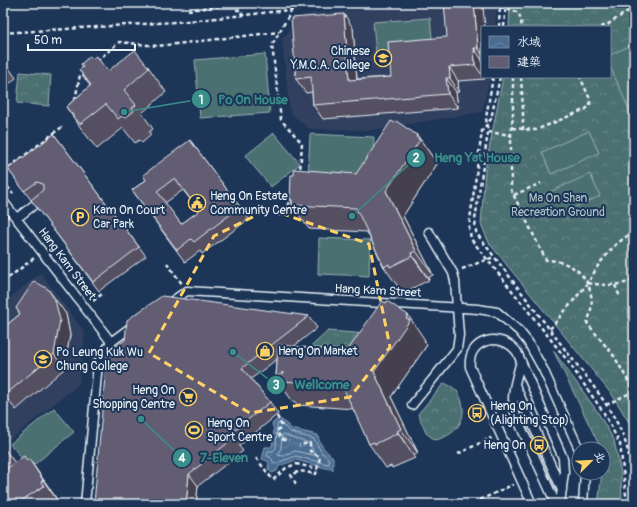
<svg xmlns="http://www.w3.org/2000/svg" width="637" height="507" font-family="Pangolin,'LXGW WenKai TC',sans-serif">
<defs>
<pattern id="forest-crowns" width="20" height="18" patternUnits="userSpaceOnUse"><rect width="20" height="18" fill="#4c7072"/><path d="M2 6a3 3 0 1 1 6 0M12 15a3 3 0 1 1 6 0" fill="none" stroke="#668587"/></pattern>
<pattern id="water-waves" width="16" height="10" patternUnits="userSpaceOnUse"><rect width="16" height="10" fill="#4a6c91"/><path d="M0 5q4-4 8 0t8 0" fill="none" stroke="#6481a1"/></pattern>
</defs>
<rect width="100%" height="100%" fill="#1d3557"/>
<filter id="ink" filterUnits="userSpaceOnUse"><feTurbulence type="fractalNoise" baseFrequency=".025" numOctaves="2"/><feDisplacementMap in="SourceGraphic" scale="8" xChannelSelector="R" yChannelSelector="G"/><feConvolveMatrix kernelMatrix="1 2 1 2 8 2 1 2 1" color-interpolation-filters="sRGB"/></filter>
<g filter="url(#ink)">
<path fill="#32415f" d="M446 3H497L495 27H482V77H490L482 112 372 130 310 129 290 113 282 39 305 14Z
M41 273 85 333 79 384 3 445 25 472 3 490V303Z"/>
<path fill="url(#forest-crowns)" stroke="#9ab0b5" d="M510 3H634V444L633 429 613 396 489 243 481 224 485 170 503 77H610V27H509Z
M20 72 51 75 49 106 17 103Z
M328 331 369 334 346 357 303 354Z
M553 350 597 411 614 440 621 473 622 504H598L602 473H603V449H601Z
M444 383C448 385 454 387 457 391 471 413 460 435 435 440L426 433 418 414Z"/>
<path fill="#4c7072" stroke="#9ab0b5" d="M430 18 433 48 376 53 373 22Z
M634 44V121L610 66V55Z
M265 54 270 113 200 118 195 60Z
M589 131 599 153 551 174 542 152Z
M274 133 300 164 271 187 245 156Z
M310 134 374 137 372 182 308 180Z
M590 174 600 196 553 217 543 195Z
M319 238 370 240 369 276 318 274Z
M54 408 74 432 30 468 10 444Z"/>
<path fill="url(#water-waves)" stroke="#89a1ba" d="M276 420H282L292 429 318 435C319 445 326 451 333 457V470L296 460 279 466 277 471 272 473 268 469 269 462 262 459 265 447H272L274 430 272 424Z"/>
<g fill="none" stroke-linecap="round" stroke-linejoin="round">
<path stroke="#a9bccf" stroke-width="1" d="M278 424H281L291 432 314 439 322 453 329 459V464H327L296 456 274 464 272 459 267 455 268 451H273L276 448 277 426Z
M284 434 290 437 309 443 315 454 313 455 295 451 279 456 278 454 281 448 282 435Z"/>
<defs>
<path id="lane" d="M3 201 111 342
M17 218 43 198
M168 304 187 291 478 309 497 312 519 331 528 342 543 369 579 449
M521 361C516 380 509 397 516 416L556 504
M515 385 562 490
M412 405 457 349 459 335 455 281 453 273 429 232
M85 504 98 363 111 342 134 325
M532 504 470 367C467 339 501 331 517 352L563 458 564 472 560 504
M583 504 585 473"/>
</defs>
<use href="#lane" stroke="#e8f1f8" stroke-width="11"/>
<path stroke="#e8f1f8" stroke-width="2.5" stroke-dasharray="4 3" stroke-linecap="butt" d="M500 8C513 9 523 11 521 27
M188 10 244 3
M236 10H241L242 16
M292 10 272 45 281 120 302 143 300 172
M499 27 500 3
M504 27 506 3
M601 27 607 25 634 7
M3 33 189 21 354 3
M97 61 119 42 158 46 279 32
M493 77 486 118 488 132 475 220 476 232 480 238C509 276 538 314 567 352 587 378 616 412 626 444 632 463 632 484 633 504
M500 77 491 119 482 131 469 227 471 239 567 360 604 413 620 444 627 504
M513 77V113L511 135V190L546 260C582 261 601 290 587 323L614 356 634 391
M521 77 523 109V130
M75 100 80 75 84 72
M512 128 536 130 586 109 590 105V99L580 77
M488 132 511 135
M3 172 62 127
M3 181 13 194
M514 195 541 183
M278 216 292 200
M167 263 182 284
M462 269 494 257
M3 282 34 258
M588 283C605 286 618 286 634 280
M615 285 620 297
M93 301 102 294
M550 329 588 283 599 264 615 245 634 231
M606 405 634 391
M277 416 282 426 277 431 281 439 289 441
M458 454 490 438 491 440
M256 458 273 480 286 468 296 464 318 469
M296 484 291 475 300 471 316 474 320 457 310 451V443L299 445
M480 500 512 485V484"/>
<use href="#lane" stroke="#1d3557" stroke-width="8"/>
</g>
<path fill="#545062" stroke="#e8f1f8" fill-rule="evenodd" d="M483 8 482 27V77H484L485 79 458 81 459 92H456L458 108 323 119 313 105 312 92 306 93 296 79 353 28 357 79 391 77 447 37Z
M92 59 108 71 149 68 166 92 142 113 153 129 149 132 151 135 142 143 139 140 135 143 123 128 97 149 83 131 66 107 90 86 79 70Z
M3 60 16 78 3 89Z
M54 134 146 256 99 291 8 169Z
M417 135 434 159V160L437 164 403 216 433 275 428 278 429 280 407 291 405 289 401 291 384 267 367 232 309 229 292 205V203L290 199 356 174Z
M190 140 249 219 202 254 200 251 185 262 132 190 146 180ZM183 190 199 211 181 224 165 203Z
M3 209 8 217 3 221Z
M58 304 66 314 70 335 64 369 16 410 3 394V328L20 314 16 308Z
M309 316 317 328 293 347 347 351 425 340H424L427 345 391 397 418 453 414 456 415 458 392 468 391 466 386 468 369 444 354 409 298 405 294 401 293 402 276 378 277 359 251 379 270 402 278 414 239 446 243 451 198 486 196 504 107 353Z
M3 447 15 463 27 460 29 459 60 504H3Z"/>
<path fill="#454150" stroke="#e8f1f8" d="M474 3H480L483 8 485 27H482V54L478 48Z
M344 14 353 28 358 94 349 80Z
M474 48 482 60V75L475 65Z
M449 67 458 81 459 92 450 78Z
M446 78 456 92 458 108 448 94Z
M417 135 434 159V160L437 164 403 216 433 275 416 251 386 191Z
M411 253 428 278 429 280 412 256Z
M48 289 66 314 70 335 64 369 54 354Z
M408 315 425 340H424L427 345 391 397 418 453 401 429 374 372Z
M397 431 414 456 415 458 398 433Z
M29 459 46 483 60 504 43 480Z
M189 474 198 486 196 504H186Z"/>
<path fill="#625d72" stroke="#e8f1f8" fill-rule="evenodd" d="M444 3H474L478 48H474L475 65 449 67 450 78H446L448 94 313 105 311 77 296 79 291 18 344 14 349 80 391 77 388 42 447 37Z
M135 50 149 68 124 90 136 105 132 108 134 111 125 118 122 116 118 119 106 104 80 124 66 107 91 85 79 70 83 67 81 64 90 56 92 59 96 56 108 71Z
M391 121 395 123 396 121 417 135 416 137 420 140 386 191 416 251 411 253 412 256 390 267 389 264 384 267 356 208 292 205V200L290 199 291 175H294V169L356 174Z
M54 134 139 247 93 282 31 200 43 190V184L37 182 24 191 8 169Z
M190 140 240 207 194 242 191 239 177 250 132 190 146 180 143 175ZM175 178 199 211 181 224 157 191Z
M34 281 48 289 55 300 60 320 54 354 5 395 3 392V328L20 314 16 308Z
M162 296 309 316 242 368 270 402 230 434 234 438 189 474 186 504H94L107 353 125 340 127 320Z
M382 301 386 303 387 301 408 315 406 318 410 320 374 372 401 429 397 431 398 433 375 444 374 442 369 444 342 385 281 381 283 372 276 378 278 345 347 351Z
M3 447 5 449 3 451Z
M24 456 27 461 29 459 43 480 41 482 44 486 16 504H3V471Z"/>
</g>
<path fill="none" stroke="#ffd166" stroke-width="3" stroke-dasharray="8 5" stroke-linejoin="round" d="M269 209 369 244 390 347 350 397 250 413 149 353 214 236Z"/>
<defs>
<symbol id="school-ring" viewBox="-11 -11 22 22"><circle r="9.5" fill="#1d3557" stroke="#ffd166" stroke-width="1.5"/><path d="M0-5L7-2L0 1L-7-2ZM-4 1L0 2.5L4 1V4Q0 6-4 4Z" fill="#ffd166"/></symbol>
<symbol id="civic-ring" viewBox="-11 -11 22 22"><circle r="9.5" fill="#1d3557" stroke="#ffd166" stroke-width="1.5"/><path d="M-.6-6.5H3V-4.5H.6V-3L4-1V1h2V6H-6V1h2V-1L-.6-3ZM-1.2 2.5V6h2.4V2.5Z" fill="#ffd166"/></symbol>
<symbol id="parking-ring" viewBox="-11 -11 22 22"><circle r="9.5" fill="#1d3557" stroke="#ffd166" stroke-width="1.5"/><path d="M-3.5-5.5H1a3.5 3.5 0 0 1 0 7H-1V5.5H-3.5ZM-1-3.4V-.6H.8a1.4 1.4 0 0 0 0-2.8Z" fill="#ffd166"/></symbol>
<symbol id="shop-ring" viewBox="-11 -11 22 22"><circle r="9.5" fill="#1d3557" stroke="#ffd166" stroke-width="1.5"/><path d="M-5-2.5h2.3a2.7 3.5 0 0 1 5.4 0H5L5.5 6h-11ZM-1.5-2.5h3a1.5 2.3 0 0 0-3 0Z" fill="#ffd166"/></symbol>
<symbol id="supermarket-ring" viewBox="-11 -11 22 22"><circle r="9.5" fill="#1d3557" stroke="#ffd166" stroke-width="1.5"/><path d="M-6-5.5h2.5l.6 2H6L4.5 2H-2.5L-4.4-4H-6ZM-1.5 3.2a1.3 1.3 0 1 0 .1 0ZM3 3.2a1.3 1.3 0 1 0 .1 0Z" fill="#ffd166"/></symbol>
<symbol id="bus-ring" viewBox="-11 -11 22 22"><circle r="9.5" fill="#1d3557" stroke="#ffd166" stroke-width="1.5"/><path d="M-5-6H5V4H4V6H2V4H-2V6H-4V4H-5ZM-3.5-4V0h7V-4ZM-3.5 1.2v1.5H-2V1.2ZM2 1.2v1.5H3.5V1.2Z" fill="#ffd166"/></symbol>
<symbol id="stadium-ring" viewBox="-11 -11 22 22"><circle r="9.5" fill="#1d3557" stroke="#ffd166" stroke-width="1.5"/><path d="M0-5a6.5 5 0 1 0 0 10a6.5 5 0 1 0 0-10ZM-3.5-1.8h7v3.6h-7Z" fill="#ffd166"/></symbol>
</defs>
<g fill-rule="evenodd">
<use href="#school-ring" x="373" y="48" width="20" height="20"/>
<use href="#civic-ring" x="187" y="193" width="20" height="20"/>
<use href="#parking-ring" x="70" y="207" width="20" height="20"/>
<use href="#shop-ring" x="255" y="341" width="20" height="20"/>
<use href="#school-ring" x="33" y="349" width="20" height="20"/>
<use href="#supermarket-ring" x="178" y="387" width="20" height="20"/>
<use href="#bus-ring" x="467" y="403" width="20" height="20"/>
<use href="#stadium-ring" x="184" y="420" width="20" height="20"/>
<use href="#bus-ring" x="529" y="435" width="20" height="20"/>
</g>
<g text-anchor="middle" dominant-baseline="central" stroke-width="4" stroke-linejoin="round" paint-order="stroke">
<g font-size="12" fill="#e8f1f8" stroke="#1d3557" text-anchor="start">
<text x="370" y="51" text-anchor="end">Chinese<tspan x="370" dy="14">Y.M.C.A. College</tspan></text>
<text x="210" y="196">Heng On Estate<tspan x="210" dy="14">Community Centre</tspan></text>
<text x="93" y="210">Kam On Court<tspan x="93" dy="14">Car Park</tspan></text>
<text x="278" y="351">Heng On Market</text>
<text x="56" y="352">Po Leung Kuk Wu<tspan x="56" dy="14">Chung College</tspan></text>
<text x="175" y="390" text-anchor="end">Heng On<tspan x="175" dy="14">Shopping Centre</tspan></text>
<text x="490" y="406">Heng On<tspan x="490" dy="14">(Alighting Stop)</tspan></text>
<text x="207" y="423">Heng On<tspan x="207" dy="14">Sport Centre</tspan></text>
<text x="526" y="445" text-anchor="end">Heng On</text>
</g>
<g font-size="12" fill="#b1c4c9" stroke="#1d3557">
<text x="558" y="198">Ma On Shan<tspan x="558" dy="14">Recreation Ground</tspan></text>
</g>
<g font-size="12" fill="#e8f1f8" stroke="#1d3557">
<text transform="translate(67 264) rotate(53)">Hang Kam Street</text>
<text transform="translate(378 291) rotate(3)">Hang Kam Street</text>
</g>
</g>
<path fill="none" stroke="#3a8f8a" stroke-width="1.5" d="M124 112L201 99M352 216L416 158M233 352L276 385M141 419L182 458"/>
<g fill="#3a8f8a" stroke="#1d3557" stroke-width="1.5">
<circle cx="124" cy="112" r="4"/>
<circle cx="352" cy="216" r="4"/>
<circle cx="233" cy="352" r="4"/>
<circle cx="141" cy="419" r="4"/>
<circle cx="201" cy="99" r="10"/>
<circle cx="416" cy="158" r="10"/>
<circle cx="276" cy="385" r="10"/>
<circle cx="182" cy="458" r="10"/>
</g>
<g font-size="12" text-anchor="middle" font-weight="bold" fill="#fff">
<text x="201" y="104">1</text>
<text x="416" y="162">2</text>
<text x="276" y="389">3</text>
<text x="182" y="462">4</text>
</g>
<g font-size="13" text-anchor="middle" font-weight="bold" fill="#3a8f8a" stroke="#1d3557" stroke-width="4" stroke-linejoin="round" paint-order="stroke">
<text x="253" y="104">Po On House</text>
<text x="477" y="162">Heng Yat House</text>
<text x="322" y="389">Wellcome</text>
<text x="224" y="462">7-Eleven</text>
</g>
<rect width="637" height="507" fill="none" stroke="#1d3557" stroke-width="16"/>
<rect x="8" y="8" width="621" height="491" fill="none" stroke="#e8f1f8" stroke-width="1.5" filter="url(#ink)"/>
<rect x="481" y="26" width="130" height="52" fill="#1d3557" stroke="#6e8097"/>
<rect x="489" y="36" width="20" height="12" fill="url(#water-waves)" stroke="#6e8097"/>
<text x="517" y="46" font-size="12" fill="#e8f1f8">水域</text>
<rect x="489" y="56" width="20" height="12" fill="#625d72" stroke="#6e8097"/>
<text x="517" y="66" font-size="12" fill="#e8f1f8">建築</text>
<g transform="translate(591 461) rotate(66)"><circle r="19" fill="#1d3557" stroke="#6e8097"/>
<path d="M0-3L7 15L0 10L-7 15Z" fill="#ffd166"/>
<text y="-6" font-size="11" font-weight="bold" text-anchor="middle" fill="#e8f1f8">北</text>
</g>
<path d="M28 44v6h107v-6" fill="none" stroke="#e8f1f8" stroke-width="2"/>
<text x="34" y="44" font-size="12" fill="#e8f1f8" stroke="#1d3557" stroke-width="3" paint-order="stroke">50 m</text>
</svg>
